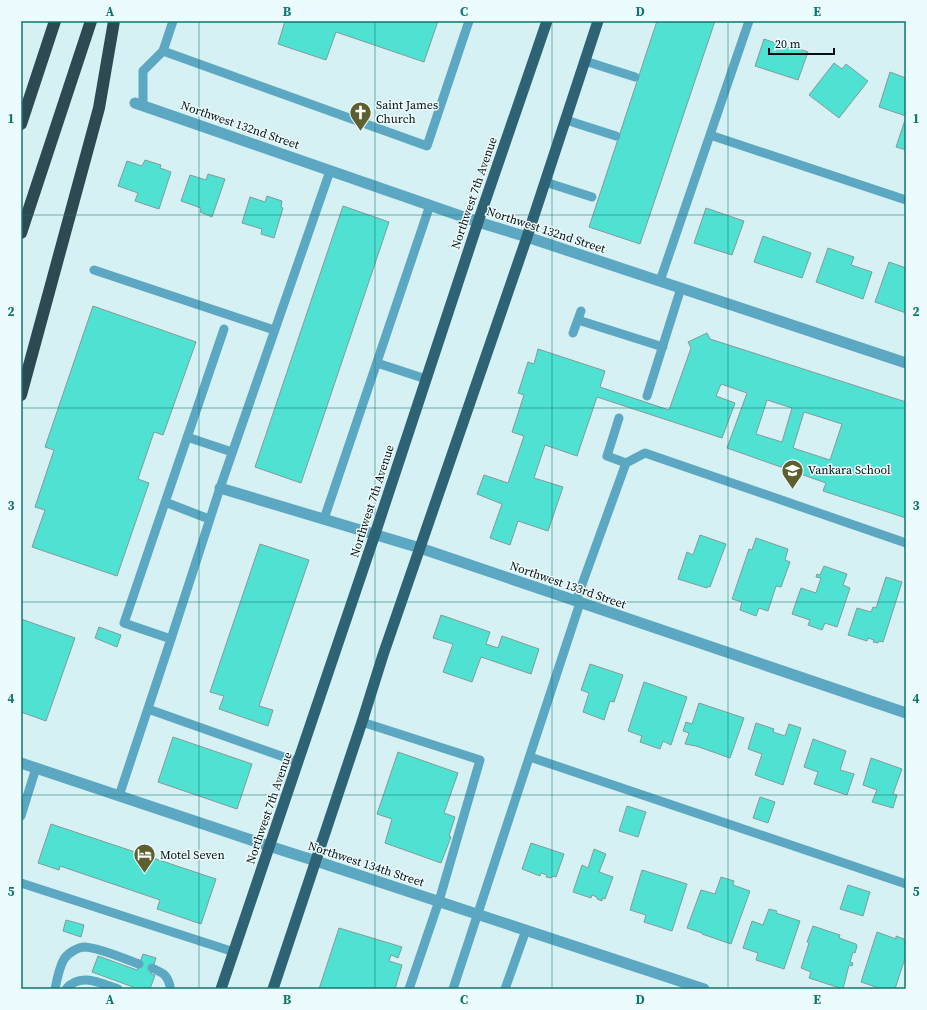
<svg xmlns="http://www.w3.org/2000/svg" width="927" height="1010" font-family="'Source Serif 4',serif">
<rect width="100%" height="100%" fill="#d6f1f4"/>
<path fill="#4fe2d3" stroke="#829b98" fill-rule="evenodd" d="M285 21H438L424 62 336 32 326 60 278 44Z
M657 21H715L640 244 589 227Z
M764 39 790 48 791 46 808 52 798 80 755 66Z
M834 63 842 69 846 64 868 81 839 118 809 95Z
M890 72 906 78V116L879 107Z
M906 117V150L896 147Z
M145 160 161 165 160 168 171 172 159 209 135 201 138 193 118 186 127 161 142 166Z
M208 174 225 179 212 217 200 212 201 208 181 201 190 175 206 180Z
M267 196 282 201 281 207 283 208 274 238 261 234 262 229 242 223 250 197 265 202Z
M343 206 389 222 301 483 255 467Z
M706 208 744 221 732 255 694 243Z
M763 236 811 253 802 278 754 262Z
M828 248 854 257 851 265 872 272 863 299 816 282Z
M889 262 906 268V313L875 302Z
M93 306 196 342 163 435 154 432 138 479 149 483 117 576 32 547 45 510 35 507 54 450 45 447Z
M707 333 710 339 906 402V518L823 491 826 483 727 448 747 393 721 384 716 396 735 403 722 438 597 397 577 456 545 445 534 478 563 487 548 531 518 521 510 545 490 538 502 504 477 494 484 475 508 483 524 436 512 432 524 395 518 393 528 362 534 364 538 349 605 371 600 387 669 410 691 348 688 342ZM767 400 792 408 782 442 756 434ZM804 412 842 424 830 460 793 448Z
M700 535 726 544 710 587 708 586 707 588 678 579 687 552 693 555Z
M756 538 788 549 785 560 790 562 781 587 776 586 768 611 759 608 756 616 740 610 742 602 732 599 749 549 752 550Z
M260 544 309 560 259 706 273 710 268 726 219 709 224 696 210 692Z
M824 566 847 574 843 585 850 588 837 627 825 623 822 630 808 625 810 620 792 614 801 588 816 593 821 578 816 577 817 574 820 575Z
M886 577 902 582 883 642 879 641 878 643 873 642 874 640 868 638 867 641 848 635 857 608 871 612 873 607 876 608Z
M441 615 490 632 486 644 498 648 502 636 539 649 531 674 481 657 472 682 443 672 453 644 433 638Z
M21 619 75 638 46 721 21 712Z
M99 627 121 635 117 647 95 638Z
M590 664 623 675 614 702 610 701 604 720 583 712 589 693 581 690Z
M644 682 687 697 671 745 663 741 660 749 640 742 642 736 628 731Z
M699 703 744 718 730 758 696 746 685 744 689 733 683 731 686 722 692 724Z
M756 723 774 729 773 732 785 736 789 724 801 728 783 785 755 775 762 754 748 749Z
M173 737 252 764 237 809 158 782Z
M813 739 846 751 840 770 854 774 847 795 814 784 818 772 804 767Z
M398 752 458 773 444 813 455 817 449 836 451 837 441 863 385 843 392 819 377 814Z
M871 758 902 769 893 794 897 795 893 808 872 802 877 790 863 785Z
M760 797 775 802 768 823 753 818Z
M627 806 646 812 638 837 619 831Z
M51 824 216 879 201 924 157 909 160 900 60 866 59 870 38 863Z
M531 843 564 854 556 877 552 876 551 878 546 877 547 875 541 873 540 876 522 869Z
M594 849 606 854 599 872 613 877 605 899 602 898V901L597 899V897L592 895 591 898 573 892 582 865 588 868Z
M642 870 687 884 672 931 644 922 646 915 630 910Z
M721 877 734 881 733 885 750 891 731 944 702 934V933L687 928 701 890 715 894Z
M848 885 870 892 863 916 840 909Z
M769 909 777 911 776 913 800 921 784 969 756 960 758 953 743 948 752 921 763 925Z
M66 920 84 925 81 937 63 931Z
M813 926 840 935 839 938 856 944 857 946 855 953 853 952 850 962 853 963 852 966 849 965 843 989 809 978 811 972 801 968 809 943 807 942Z
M339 928 402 947 398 958 391 955 389 961 402 965 395 989H319Z
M877 932 896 939V936L904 939V941L906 942V955L895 989H882L861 982Z
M143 954 156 958 151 974 155 975 150 989H133V987L92 972 98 956 137 970Z"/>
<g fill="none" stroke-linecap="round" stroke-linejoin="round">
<path stroke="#5ca7c1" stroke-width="9" d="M163 51 427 146 469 21
M585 61 635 77
M143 105V71L163 51 173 21
M566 120 616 136
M710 135 906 200
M545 182 592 197
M94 270 274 330
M660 281 749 21
M578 320 663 347
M224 329 124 623 171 639 220 488 330 171
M573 333 581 311
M377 363 426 379
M647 396 681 288
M187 437 232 452
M626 463 645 453 906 543
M165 502 209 519
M324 519 430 205
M576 601 626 463 607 456 619 418
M148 709 298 762
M362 722 480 760 439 901 409 989
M530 757 906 884
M119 796 171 639
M21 816 36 768
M21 883 234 952
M152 968C163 973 167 974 170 986
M55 989C57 979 59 968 64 959 68 953 78 947 85 947 100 948 125 959 139 964
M66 989C80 972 100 983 118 989
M453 989 580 603
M505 989 526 930"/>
<path stroke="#5ca7c1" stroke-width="11" d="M135 103 478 222 527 237 906 363
M220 488 420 548 906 713
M21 763 269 846 316 861 704 989"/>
<path stroke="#2d6374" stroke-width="11" d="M221 989 375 534 478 222 547 21
M273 989 362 722 383 655 527 237 598 21"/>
<path stroke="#2d4952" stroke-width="12" d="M21 124 55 21
M21 233 91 21
M21 395 99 108 114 21"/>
</g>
<path fill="none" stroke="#0f766e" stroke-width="1" stroke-opacity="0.55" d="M199 21V989M375 21V989M552 21V989M728 21V989M21 215H906M21 408H906M21 602H906M21 795H906"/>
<defs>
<symbol id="church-pin" viewBox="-11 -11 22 30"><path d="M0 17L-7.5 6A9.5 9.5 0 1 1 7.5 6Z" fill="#5d602e" stroke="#ecfcfe"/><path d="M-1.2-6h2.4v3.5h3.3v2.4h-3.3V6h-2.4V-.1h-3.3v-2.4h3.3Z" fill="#fff"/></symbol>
<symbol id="school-pin" viewBox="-11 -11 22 30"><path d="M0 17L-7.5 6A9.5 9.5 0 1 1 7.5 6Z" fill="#5d602e" stroke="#ecfcfe"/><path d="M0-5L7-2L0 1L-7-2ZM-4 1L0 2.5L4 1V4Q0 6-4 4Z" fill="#fff"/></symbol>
<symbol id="hotel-pin" viewBox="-11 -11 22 30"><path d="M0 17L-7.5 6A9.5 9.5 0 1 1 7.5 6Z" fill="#5d602e" stroke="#ecfcfe"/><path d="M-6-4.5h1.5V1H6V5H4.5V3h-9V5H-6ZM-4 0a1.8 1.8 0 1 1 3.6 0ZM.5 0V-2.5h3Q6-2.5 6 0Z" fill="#fff"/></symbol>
</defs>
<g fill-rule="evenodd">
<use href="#church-pin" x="348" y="100" width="25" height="34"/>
<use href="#school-pin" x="780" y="458" width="25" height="34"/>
<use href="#hotel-pin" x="132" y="842" width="25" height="34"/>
</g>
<g text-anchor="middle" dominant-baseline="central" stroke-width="3" stroke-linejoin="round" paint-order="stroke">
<g font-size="12" fill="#050e0e" stroke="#ecfcfe" text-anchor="start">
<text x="376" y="105">Saint James<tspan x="376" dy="14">Church</tspan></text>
<text x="808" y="470">Vankara School</text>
<text x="160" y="855">Motel Seven</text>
</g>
<g font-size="12" fill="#050e0e" stroke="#ecfcfe">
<text transform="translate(240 125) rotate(19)">Northwest 132nd Street</text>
<text transform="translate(474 193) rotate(-71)">Northwest 7th Avenue</text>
<text transform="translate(546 230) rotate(18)">Northwest 132nd Street</text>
<text transform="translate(372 501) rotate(-72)">Northwest 7th Avenue</text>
<text transform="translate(568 585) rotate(19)">Northwest 133rd Street</text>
<text transform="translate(269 808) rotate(-71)">Northwest 7th Avenue</text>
<text transform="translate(366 864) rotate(18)">Northwest 134th Street</text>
</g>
</g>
<rect width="927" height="1010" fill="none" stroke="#ecfcfe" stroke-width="44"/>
<path d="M769 48v6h65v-6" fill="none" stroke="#050e0e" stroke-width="2"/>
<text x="775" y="48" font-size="12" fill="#050e0e" stroke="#ecfcfe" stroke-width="3" paint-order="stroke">20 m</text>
<rect x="22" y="22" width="883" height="966" fill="none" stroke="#0f766e" stroke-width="1.5"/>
<g font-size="13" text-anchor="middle" font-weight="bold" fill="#0f766e">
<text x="110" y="16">A</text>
<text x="287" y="16">B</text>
<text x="464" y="16">C</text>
<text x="640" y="16">D</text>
<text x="817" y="16">E</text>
<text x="11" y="123">1</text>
<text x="916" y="123">1</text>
<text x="11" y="316">2</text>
<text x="916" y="316">2</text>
<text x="11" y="510">3</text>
<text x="916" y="510">3</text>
<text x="11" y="703">4</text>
<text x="916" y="703">4</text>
<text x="11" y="896">5</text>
<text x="916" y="896">5</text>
<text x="110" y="1004">A</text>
<text x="287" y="1004">B</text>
<text x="464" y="1004">C</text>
<text x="640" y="1004">D</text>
<text x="817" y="1004">E</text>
</g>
</svg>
